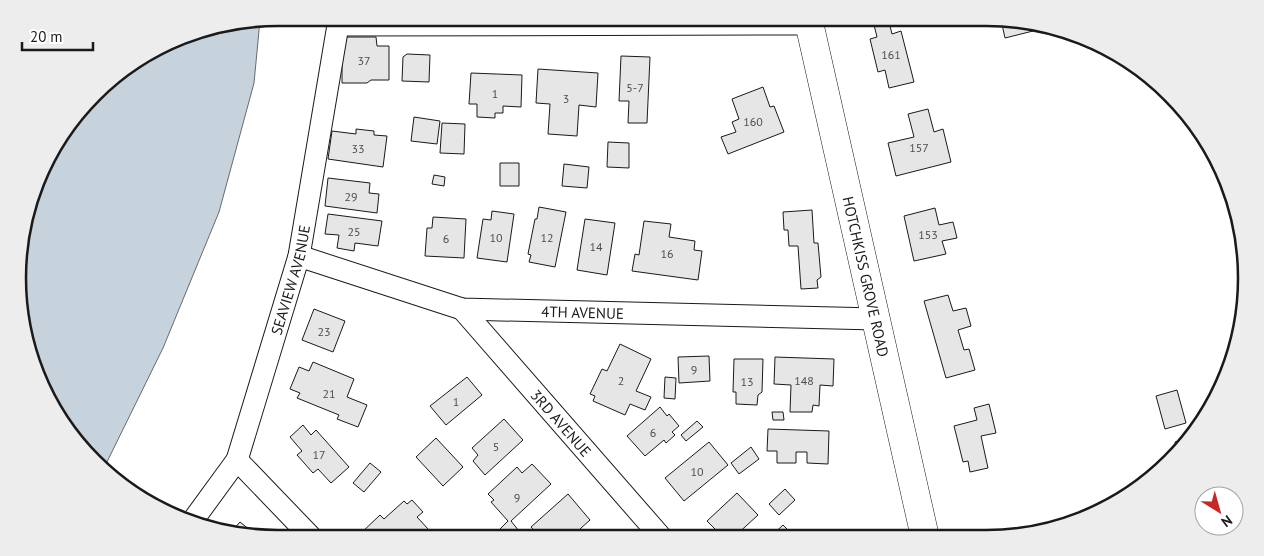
<svg xmlns="http://www.w3.org/2000/svg" width="1264" height="556" font-family="'PT Sans',sans-serif">
<rect width="100%" height="100%" fill="#fff"/>
<path fill="#c6d2dc" stroke="#6a6a6a" d="M260 20 254 83 219 212 163 348 103 470 52 408 20 312 22 227 53 148 106 82 194 31Z"/>
<path fill="#e6e6e6" stroke="#1a1a1a" d="M888 18 892 34 901 31 914 82 889 88 885 70 878 72 870 39 877 37 873 21Z
M1001 20 1031 25 1033 31 1005 38Z
M342 37H376L377 46H389V80H371L367 83H342Z
M407 54 430 55 429 82 402 81 403 57Z
M621 56 650 57 647 123H628L629 101H619Z
M538 69 598 73 596 107 579 105 577 136 548 134 550 104 536 103Z
M471 73 522 75 521 107 503 106V113H495V118L477 117V104H469Z
M763 87 770 107 774 106 784 132 728 154 721 137 736 132 732 122 739 119 732 99Z
M928 109 934 132 943 129 951 162 896 176 888 143 914 137 908 114Z
M414 117 440 121 437 144 411 141Z
M442 123 465 124 464 154 440 153Z
M356 129 374 131V135L387 136 383 167 328 159 332 131 356 134Z
M608 142 629 143V168L607 167Z
M500 163H519V186H500Z
M564 164 589 167 587 188 562 186Z
M434 175 445 177 444 186 432 184Z
M328 178 370 183 369 193 379 194 377 213 325 206Z
M539 207 566 212 555 267 529 262 531 255 528 254 535 219H537Z
M935 208 939 225 953 222 957 238 942 241 946 254 914 261 904 216Z
M812 210 814 243H818L821 277 817 280 818 288 801 289 798 246H789L788 230H784L783 212Z
M492 211 514 214 507 262 477 258 483 219 491 220Z
M328 214 382 221 378 246 355 243 354 251 337 248 339 235 325 234Z
M433 217 466 219 464 258 425 256 427 228H432Z
M585 219 615 223 607 275 577 270Z
M644 221 671 224 669 237 695 241 694 250 702 251 698 280 632 271 635 254 639 255Z
M948 295 953 311 966 308 971 326 958 330 964 350 969 349 975 370 946 378 924 301Z
M314 309 345 321 333 352 302 340Z
M620 344 651 359 636 391 651 397 645 410 630 404 625 415 593 401 595 396 590 394 602 369 607 371Z
M709 356 710 381 679 383 678 357Z
M775 357 834 359 833 386 820 385 819 406 813 405 812 412H790L791 385 774 384Z
M734 359H763L762 392 758 395 757 405 736 404V392H733Z
M313 362 354 379 347 397 367 405 358 427 337 419 339 415 297 398 300 393 290 389 299 367 309 371Z
M467 377 482 395 446 425 430 406Z
M665 377 676 378 675 399 664 398Z
M1177 390 1186 423 1165 429 1156 396Z
M989 404 996 433 981 436 988 468 970 472 968 461 963 462 954 426 977 420 974 408Z
M660 407 667 416 669 414 679 426 672 432 675 435 666 443 664 440 645 456 627 436Z
M772 412H783L784 420H773Z
M504 419 523 440 485 475 473 461 478 455 472 448Z
M697 421 703 427 686 441 681 435Z
M303 425 311 435 316 430 349 467 331 483 318 469 313 473 297 455 302 451 290 437Z
M768 429 829 431 828 464 807 463V452H796V463H777V451H767Z
M1191 436 1178 451 1175 442Z
M436 438 463 467 443 486 416 457Z
M709 442 728 465 684 501 665 478Z
M751 447 759 459 739 474 731 463Z
M370 463 381 472 364 492 353 483Z
M532 464 551 484 511 521 519 531 511 538H491L508 521 491 502 494 500 488 494 517 467 522 473Z
M785 489 795 500 779 515 769 504Z
M737 493 758 515 734 537H723L707 521Z
M568 494 590 520 570 538H541L531 527Z
M412 500 423 512 417 517 429 530 420 538H363L360 534 380 515 384 519 404 501 407 504Z
M240 522 256 535 232 531Z
M783 525 792 534 789 537H770Z"/>
<g fill="none" stroke-linecap="round" stroke-linejoin="round">
<defs>
<g id="minor">
<path d="M338 25 809 24"/>
<path id="s1" d="M299 256 462 309 876 319"/>
<path id="s2" d="M462 309 661 537"/>
<path d="M237 460 312 538"/>
<path id="s3" d="M191 523 237 460 299 256 338 25V18"/>
</g>
<g id="secondary">
<path id="s4" d="M808 18 925 537"/>
</g>
</defs>
<use href="#minor" stroke="#1a1a1a" stroke-width="23"/>
<use href="#secondary" stroke="#1a1a1a" stroke-width="29"/>
<use href="#minor" stroke="#fff" stroke-width="21"/>
<use href="#secondary" stroke="#fff" stroke-width="28"/>
</g>
<g text-anchor="middle" dominant-baseline="central" stroke-width="4" stroke-linejoin="round" paint-order="stroke">
<g font-size="12" fill="#4d4d4d">
<text x="891" y="54">161</text>
<text x="364" y="60">37</text>
<text x="635" y="87">5-7</text>
<text x="495" y="93">1</text>
<text x="566" y="98">3</text>
<text x="753" y="121">160</text>
<text x="919" y="147">157</text>
<text x="358" y="148">33</text>
<text x="351" y="196">29</text>
<text x="354" y="231">25</text>
<text x="928" y="234">153</text>
<text x="496" y="237">10</text>
<text x="547" y="237">12</text>
<text x="446" y="238">6</text>
<text x="596" y="246">14</text>
<text x="667" y="253">16</text>
<text x="324" y="331">23</text>
<text x="694" y="369">9</text>
<text x="621" y="380">2</text>
<text x="804" y="380">148</text>
<text x="747" y="381">13</text>
<text x="329" y="393">21</text>
<text x="456" y="401">1</text>
<text x="653" y="432">6</text>
<text x="496" y="446">5</text>
<text x="319" y="454">17</text>
<text x="697" y="471">10</text>
<text x="517" y="497">9</text>
</g>
<g font-size="15" fill="#1a1a1a" stroke="#fff">
<text stroke="none"><textPath href="#s4" startOffset="265">HOTCHKISS GROVE ROAD</textPath></text>
<text stroke="none"><textPath href="#s3" startOffset="266">SEAVIEW AVENUE</textPath></text>
<text stroke="none"><textPath href="#s1" startOffset="292">4TH AVENUE</textPath></text>
<text stroke="none"><textPath href="#s2" startOffset="151">3RD AVENUE</textPath></text>
</g>
</g>
<path d="M0 0H1264V556H0ZM278 26H986A252 252 0 0 1 1238 278V278A252 252 0 0 1 986 530H278A252 252 0 0 1 26 278V278A252 252 0 0 1 278 26Z" fill="#ededed" fill-rule="evenodd"/>
<path fill="none" stroke="#1a1a1a" stroke-width="2.5" d="M278 26H986A252 252 0 0 1 1238 278V278A252 252 0 0 1 986 530H278A252 252 0 0 1 26 278V278A252 252 0 0 1 278 26Z"/>
<g transform="translate(1219 511) rotate(143)"><circle r="24" fill="#ffffff" stroke="#a3a3a3"/>
<path d="M0-4L9 19L0 12L-9 19Z" fill="#c62828"/>
<text y="-8" font-size="14" font-weight="bold" text-anchor="middle" fill="#1a1a1a">N</text>
</g>
<path d="M22 42v8h71v-8" fill="none" stroke="#1a1a1a" stroke-width="2.5"/>
<text x="30" y="42" font-size="15" fill="#1a1a1a" stroke="#ffffff" stroke-width="4" paint-order="stroke">20 m</text>
</svg>
